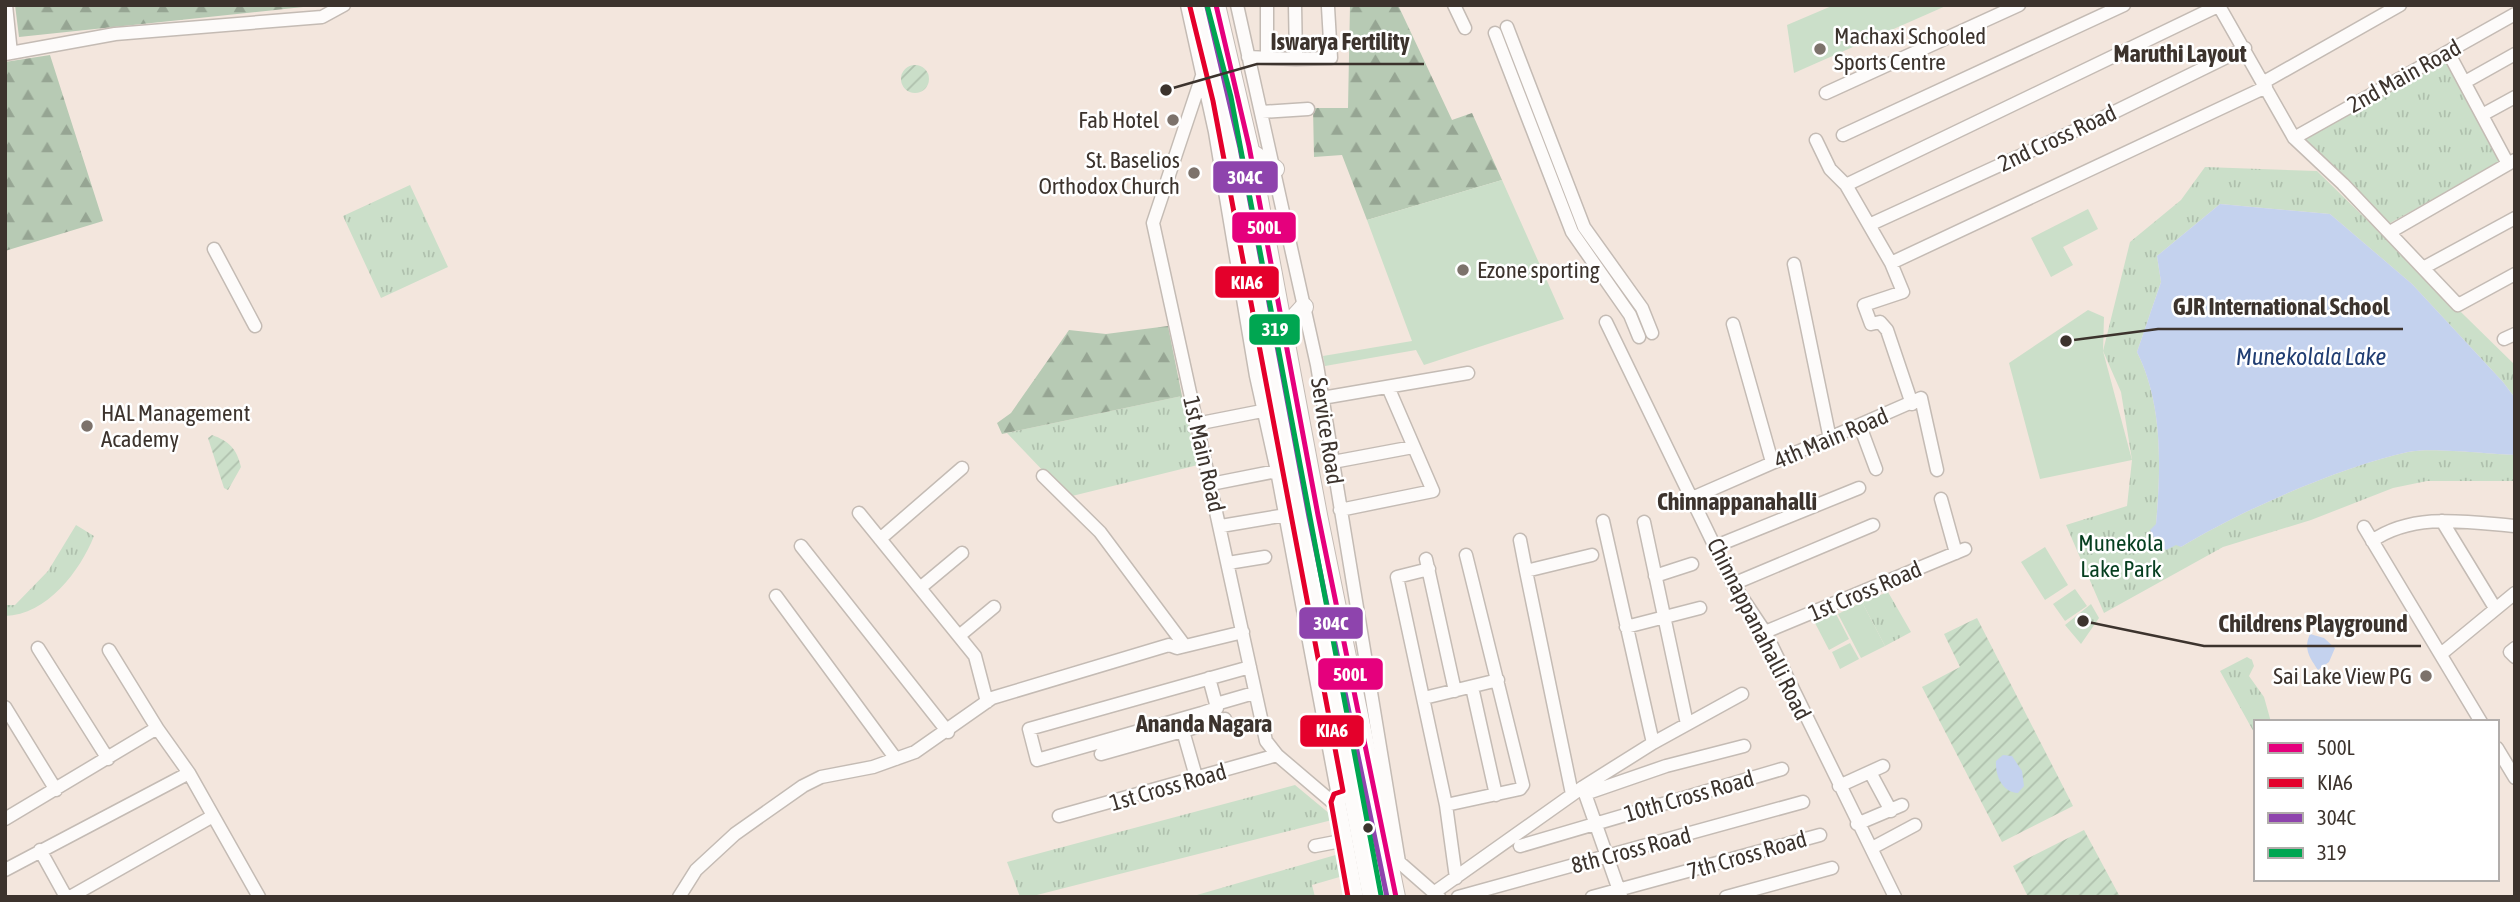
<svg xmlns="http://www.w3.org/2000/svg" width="2520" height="902" font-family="'Asap Condensed',sans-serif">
<defs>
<pattern id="grass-tufts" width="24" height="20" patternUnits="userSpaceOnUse" patternTransform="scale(1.75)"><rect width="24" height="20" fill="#cbdfc9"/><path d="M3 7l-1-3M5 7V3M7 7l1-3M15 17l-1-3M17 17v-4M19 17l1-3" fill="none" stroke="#afc0ad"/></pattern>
<pattern id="forest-firs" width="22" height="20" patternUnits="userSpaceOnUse" patternTransform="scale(1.75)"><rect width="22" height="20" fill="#b7cab4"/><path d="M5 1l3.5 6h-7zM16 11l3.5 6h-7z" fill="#96a593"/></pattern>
<pattern id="garden-furrows" width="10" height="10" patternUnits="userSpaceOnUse" patternTransform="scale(1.75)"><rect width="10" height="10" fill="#cbdfc9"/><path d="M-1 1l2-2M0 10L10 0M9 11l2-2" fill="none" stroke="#afc0ad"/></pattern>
</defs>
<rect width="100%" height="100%" fill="#f3e6dd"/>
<path fill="url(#grass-tufts)" d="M2447 58 2502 161 2390 223 2302 139Z
M2205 167 2317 171 2515 365V398L2503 382 2412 284 2330 214 2220 204 2157 256 2161 282 2137 352C2163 404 2161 467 2156 524L2181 547C2240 511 2340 467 2408 452 2431 447 2488 454 2515 455V481H2427L2393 488 2311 520 2223 547 2104 613 2066 525 2127 506 2132 460 2121 392 2103 351 2130 242 2181 200Z
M410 185 448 267 381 298 343 216Z
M1182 396 1198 465 1068 497 1007 433Z
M76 525 94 536C80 571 47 615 5 616V605H15L48 571Z
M1888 592 1911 632 1885 646 1862 602Z
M2091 604 2099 618 2081 644 2065 625Z
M2247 657 2252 660 2254 666 2249 676 2264 697 2271 722H2256V736L2220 671Z
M1295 785 1330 814 1332 820 1029 897H1020L1007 862Z
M1339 854 1343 876 1312 885 1315 897H1190Z"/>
<path fill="url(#forest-firs)" d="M15 5H322L19 37Z
M1350 5H1398L1452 120 1472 113 1502 180 1367 220 1342 155 1314 157 1313 108H1348Z
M50 55 103 221 5 251V62Z
M1168 326 1182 396 1002 434 997 423 1011 413 1069 330 1106 334Z"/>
<path fill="url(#garden-furrows)" d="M901 79a14 14 0 1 1 28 0a14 14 0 1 1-28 0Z
M212 435C229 441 237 449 241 467L228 490 224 488 208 438Z
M1977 618 2073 806 2002 842 1922 687 1960 667 1944 634Z
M2084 830 2120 897H2028L2013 866Z"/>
<path fill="#cbdfc9" d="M1834 5H1948L1794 73 1787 25Z
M1502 180 1564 319 1424 365 1416 350 1325 366 1323 356 1412 341 1367 220Z
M2088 209 2098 229 2063 247 2073 265 2051 277 2031 238Z
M2088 310 2104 317 2103 351 2132 460 2040 479 2009 363Z
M2045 547 2068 585 2045 600 2021 562Z
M2075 589 2087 606 2065 621 2053 604Z
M1862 602 1885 646 1861 658 1838 614Z
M1835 612 1849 639 1829 650 1815 623Z
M1850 643 1859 659 1840 669 1832 652Z"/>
<path fill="#c4d2ee" d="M2220 204 2330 214 2412 284 2503 382 2515 398V455C2488 454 2430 447 2408 452 2340 467 2240 511 2181 547L2176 545 2166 550 2158 544 2150 530 2156 524C2161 467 2163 404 2137 352L2161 282 2157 256Z
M2310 634 2324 638 2335 648 2329 662 2318 670C2310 658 2303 649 2310 634Z
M2003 755 2012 756 2022 771 2024 786 2018 793C2002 792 1995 775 1996 761Z"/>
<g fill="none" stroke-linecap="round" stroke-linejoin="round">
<defs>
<path id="minor" d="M6 5 11 53
M1187 5 1215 132 1256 376 1277 471 1357 897
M1237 5 1317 365 1399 862 1439 897
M1267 5V58
M1454 5 1465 28
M2219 6 2294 138 2343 184 2458 305 2515 274
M1507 27 1584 227 1642 308 1652 333
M1495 33 1572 232 1630 315 1639 337
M2448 52 2508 164
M5 54 115 34 322 17 344 5
M1248 57 1296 59 1295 5
M1296 59 1331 58 1328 7
M1202 76 1153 223 1266 741 1277 755 1331 801H1340
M2264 82 2400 5
M2465 82 2515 54
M1826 93 2019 5
M1262 112 1308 109
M2482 115 2515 97
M1843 135 2124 5
M2294 138 2515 14
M1816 140 1830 169 1846 185 1891 263 1903 292 1864 305 1871 324 1880 322 1887 330 1912 404
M1846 185 2220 5
M1869 225 2096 121 2245 48
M2390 232 2515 160
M214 249 255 326
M1891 263 2266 87
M1794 264 1830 439
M2423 268 2515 218
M1606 322 1733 584 1765 632 1895 897
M1733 324 1772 462
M2504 339 2515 334
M1322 398 1468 373
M1196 424 1262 411
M1860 426 1876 469
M1333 462 1413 447
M1043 476 1100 532 1185 646
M1211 484 1277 471
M1692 498 1921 398 1937 470
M1941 499 1956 553
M1340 510 1433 491 1388 387
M859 513 975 656 987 702
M1603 521 1653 743
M2442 521 2495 608
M1644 522 1687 724
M1221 526 1286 515
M2364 527 2481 722
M880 539 962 468
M1520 540 1526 571
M2372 541C2414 512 2467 522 2515 526
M801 546 948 732
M1716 546 1859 488
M1426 559 1455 691
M1228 563 1265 557
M1429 569 1397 577 1446 805 1456 878
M1655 576 1692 564
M1733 584 1873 525
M920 588 962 553
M776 596 896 759
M1626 627 1700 608
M1765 632 1965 549
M959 636 994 607
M38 648 108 759
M2515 648 2510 652 2515 657
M109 650 157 728
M2441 654 2515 593
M1250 667 1029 729 1037 760 1202 713 1217 708 1216 704 1254 693
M1209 678 1216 704
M1472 687 1496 795
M1424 698 1498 680
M5 707 56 790
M1183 731 1197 780
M2497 748 2515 778
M1101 754 1225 719
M1870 772 1891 811
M1839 786 1883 766
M1583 788 1621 896
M1572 794 1526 571 1592 555
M1585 794 1666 766 1744 746
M1446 805 1520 789 1523 785 1466 555
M1059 816 1277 755
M5 819 157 728 189 773 259 897
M1857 824 1902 805
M1315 846 1346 840
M1520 846 1782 769
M1872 848 1915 825
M40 850 66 897
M5 870 189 773
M1435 892 1583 787 1653 743 1742 694
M70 897 213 816
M679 897 696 870 735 834 803 786 821 777 873 767 915 752 992 698 1169 645 1177 648 1243 632
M1458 897 1803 802
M1592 897 1820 835
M1726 897 1832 868"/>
<path id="highway" d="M1198 5 1222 99 1372 897
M1216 5 1249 146 1318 515 1396 897
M1250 152 1275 169
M1285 328 1304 307"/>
</defs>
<use href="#minor" stroke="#c4bbb4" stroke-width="15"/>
<use href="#highway" stroke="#c4bbb4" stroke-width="20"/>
<use href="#minor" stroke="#fdfbfa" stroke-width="12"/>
<use href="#highway" stroke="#fdfbfa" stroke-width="18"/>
<defs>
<path id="rail" d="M1204 5 1232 118 1370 827"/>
</defs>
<use href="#rail" stroke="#d6d2d0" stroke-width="5"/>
<use href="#rail" stroke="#fff" stroke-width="2.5" stroke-dasharray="8" stroke-linecap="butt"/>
<defs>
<path id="bus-1" d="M1216 5 1249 146 1318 515 1396 897"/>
<path id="bus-2" d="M1190 7 1213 101 1334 743 1343 791 1334 794 1331 802 1348 897"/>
<path id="bus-3" d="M1207 7 1240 148 1309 517 1387 897"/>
<path id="bus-4" d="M1207 5 1231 97 1381 895"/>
</defs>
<use href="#bus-1" stroke="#fff" stroke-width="10"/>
<use href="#bus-2" stroke="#fff" stroke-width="10"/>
<use href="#bus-3" stroke="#fff" stroke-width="10"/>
<use href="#bus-4" stroke="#fff" stroke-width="10"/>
<use href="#bus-1" stroke="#e5007d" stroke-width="5"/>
<use href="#bus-2" stroke="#e4002b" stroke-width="5"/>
<use href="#bus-3" stroke="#8e44ad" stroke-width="5"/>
<use href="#bus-4" stroke="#00a651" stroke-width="5"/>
</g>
<g fill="#7c726b" stroke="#fff" stroke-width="2.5">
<circle cx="1820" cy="49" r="7"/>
<circle cx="1173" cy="120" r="7"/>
<circle cx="1194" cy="173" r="7"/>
<circle cx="1463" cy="270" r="7"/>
<circle cx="87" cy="426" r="7"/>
<circle cx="2426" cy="676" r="7"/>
</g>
<circle fill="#3c332d" stroke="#fff" stroke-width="2.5" cx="1368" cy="828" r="6"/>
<g text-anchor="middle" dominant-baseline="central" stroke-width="5" stroke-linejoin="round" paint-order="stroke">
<g font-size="23" fill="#3c332d" stroke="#fff" text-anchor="start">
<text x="1834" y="36">Machaxi Schooled<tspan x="1834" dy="26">Sports Centre</tspan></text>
<text x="1159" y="120" text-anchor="end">Fab Hotel</text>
<text x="1180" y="160" text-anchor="end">St. Baselios<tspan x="1180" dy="26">Orthodox Church</tspan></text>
<text x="1477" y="270">Ezone sporting</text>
<text x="101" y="413">HAL Management<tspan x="101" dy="26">Academy</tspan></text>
<text x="2412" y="676" text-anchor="end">Sai Lake View PG</text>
</g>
<g font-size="23" fill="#3c332d" stroke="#fff">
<text transform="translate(2404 76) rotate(-29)">2nd Main Road</text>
<text transform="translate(2057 138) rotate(-25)">2nd Cross Road</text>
<text transform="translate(1327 431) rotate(81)">Service Road</text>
<text transform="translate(1831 438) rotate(-23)">4th Main Road</text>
<text transform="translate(1204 454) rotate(77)">1st Main Road</text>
<text transform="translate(1865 591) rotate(-23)">1st Cross Road</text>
<text transform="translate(1759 629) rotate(63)">Chinnappanahalli Road</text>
<text transform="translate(1168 787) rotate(-16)">1st Cross Road</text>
<text transform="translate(1689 796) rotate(-16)">10th Cross Road</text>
<text transform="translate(1631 850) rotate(-15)">8th Cross Road</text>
<text transform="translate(1747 855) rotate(-16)">7th Cross Road</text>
</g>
<g font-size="23" fill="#063f20" stroke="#fff">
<text x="2121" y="543">Munekola<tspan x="2121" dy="26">Lake Park</tspan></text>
</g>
<g font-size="24" font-weight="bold" fill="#3c332d" stroke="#fff">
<text x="2180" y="53">Maruthi Layout</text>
<text x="1737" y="501">Chinnappanahalli</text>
<text x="1204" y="723">Ananda Nagara</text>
</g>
<g font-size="24" font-style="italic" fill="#203d72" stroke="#fff">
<text x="2311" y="356">Munekolala Lake</text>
</g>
</g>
<path fill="none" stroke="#3c332d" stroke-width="2.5" d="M1166 90L1257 64H1424M2066 341L2158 329H2403M2083 621L2204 646H2421"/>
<g fill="#3c332d" stroke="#fff" stroke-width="2.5">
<circle cx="1166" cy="90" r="7"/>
<circle cx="2066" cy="341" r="7"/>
<circle cx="2083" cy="621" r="7"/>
</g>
<g font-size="24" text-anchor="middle" font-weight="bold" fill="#3c332d" stroke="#fff" stroke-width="5" stroke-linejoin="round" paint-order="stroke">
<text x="1340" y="50">Iswarya Fertility</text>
<text x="2281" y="315">GJR International School</text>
<text x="2313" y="632">Childrens Playground</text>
</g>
<g stroke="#fff" stroke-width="2.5">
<rect x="1212" y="160" width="67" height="34" rx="7" fill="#8e44ad"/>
<rect x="1231" y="211" width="66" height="33" rx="7" fill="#e5007d"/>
<rect x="1214" y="265" width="66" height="34" rx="7" fill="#e4002b"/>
<rect x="1248" y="313" width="53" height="33" rx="7" fill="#00a651"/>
<rect x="1298" y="606" width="66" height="34" rx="7" fill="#8e44ad"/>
<rect x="1317" y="657" width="67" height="34" rx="7" fill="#e5007d"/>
<rect x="1299" y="714" width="66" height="34" rx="7" fill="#e4002b"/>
</g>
<g font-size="19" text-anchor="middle" font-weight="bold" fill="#fff">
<text x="1245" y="184">304C</text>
<text x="1264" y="234">500L</text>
<text x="1247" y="289">KIA6</text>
<text x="1275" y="336">319</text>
<text x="1331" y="630">304C</text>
<text x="1350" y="681">500L</text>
<text x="1332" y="737">KIA6</text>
</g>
<rect width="2520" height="902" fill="none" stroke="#3c332d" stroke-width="14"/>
<rect x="2254" y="720" width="245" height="161" fill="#ffffff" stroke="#b1adab" stroke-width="2"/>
<rect x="2268" y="743" width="35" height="10" fill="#e5007d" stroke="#b1adab" stroke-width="2"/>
<text x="2317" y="755" font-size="21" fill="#3c332d">500L</text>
<rect x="2268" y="778" width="35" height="10" fill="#e4002b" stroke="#b1adab" stroke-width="2"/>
<text x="2317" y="790" font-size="21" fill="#3c332d">KIA6</text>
<rect x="2268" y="813" width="35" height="10" fill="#8e44ad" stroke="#b1adab" stroke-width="2"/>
<text x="2317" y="825" font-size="21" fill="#3c332d">304C</text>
<rect x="2268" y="848" width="35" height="10" fill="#00a651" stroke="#b1adab" stroke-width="2"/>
<text x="2317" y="860" font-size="21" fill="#3c332d">319</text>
</svg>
